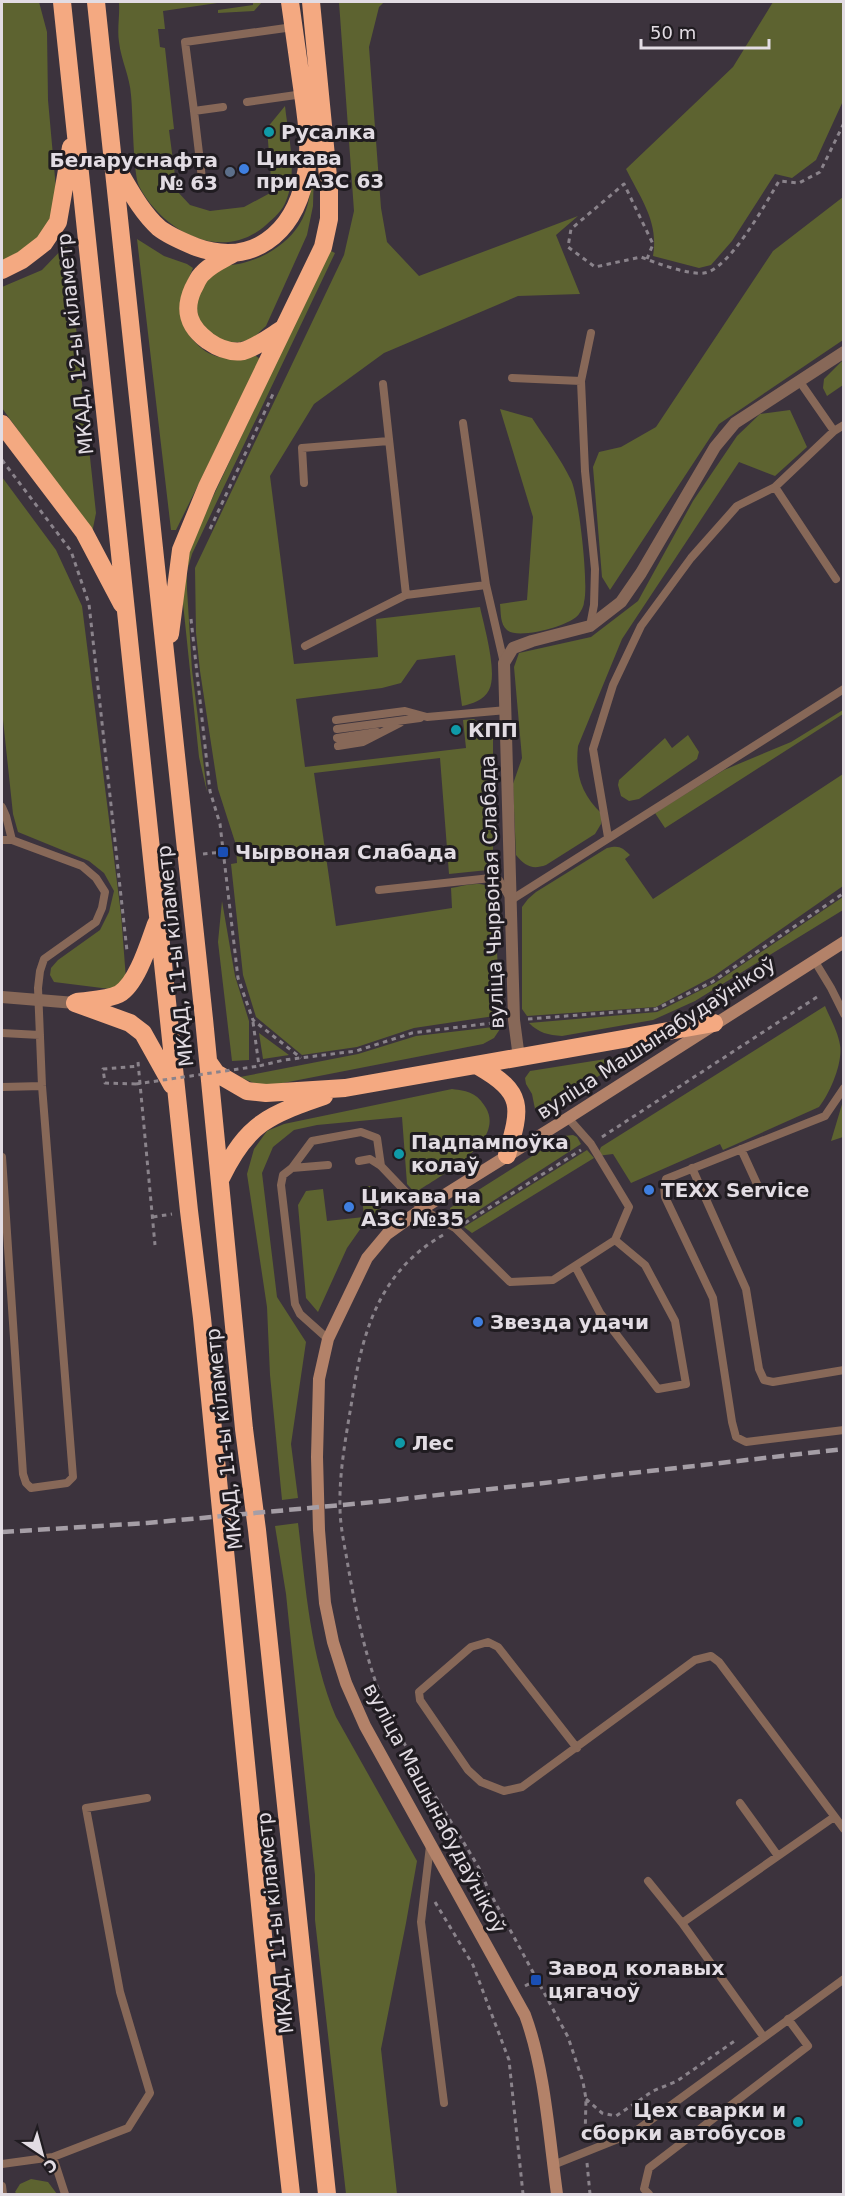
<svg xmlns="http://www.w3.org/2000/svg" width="845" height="2196" font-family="'DejaVu Sans',sans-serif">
<rect width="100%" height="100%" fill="#3c333d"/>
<path fill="#5d6330" d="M2 2H39L47 32 48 100 56 189 50 221 37 240 21 253 2 261Z
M119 2H224L163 11 165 29H158L160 47 165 48 174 129 169 130 177 191 190 205 210 211 244 207 272 192 267 128 285 106C288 135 298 172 286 201 283 210 274 218 266 225 222 264 162 231 139 186 133 173 133 114 131 95 130 77 121 60 119 42 117 29 120 15 119 2Z
M253 2H262L254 11 218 13V10L253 5Z
M339 2H384L379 7 369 47 381 208 387 242 419 276 578 216 556 235 580 294 518 296 384 353 314 404 270 476 294 664 378 657 376 619 480 607C484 626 498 673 489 690 484 700 472 704 462 706L455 655 417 660 401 683 382 688 296 699 305 767 466 748 463 720 474 719 489 731 493 737V860L488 870 449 874 440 758 314 773 336 926 452 908 451 888C464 886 483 879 493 890L501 1015 414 1028 357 1047 302 1055 256 1017 243 975 231 864 237 863 236 845 218 789 200 671 196 633 195 568 344 255 354 211Z
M773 2H843V101L816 160 792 178 775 174 732 241 711 265 699 268 653 256C659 222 641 199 626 169L733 67Z
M314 167 313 206 307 235 266 326C260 331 255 338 248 340 218 350 191 326 197 295 198 291 212 272 216 269 223 265 235 265 243 263 264 258 287 244 299 225 310 208 311 186 314 167Z
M843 197V340L719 424 610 590 602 577 593 467 599 452 621 447 656 427 773 251Z
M137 239 164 256 187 264 193 268C182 293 173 321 195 342 201 349 210 355 219 357 229 359 242 354 252 353L260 359 176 530H171Z
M67 244 96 513 92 533 2 408V287L42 270Z
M329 250 335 253 192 554 187 571V589L192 670 207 792 199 757 181 584 187 552Z
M843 360V385L827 396 823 388 824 379Z
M500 409 532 418C545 438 561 459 571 480 579 496 589 586 584 602 584 606 581 611 579 614 571 626 517 640 507 630 500 624 501 613 500 604L527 600 533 517Z
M790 410 807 447 775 476 739 462 622 639 578 746C575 774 581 794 602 814L601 824 595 834 546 865C532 870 525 866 516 855L513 784 522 758 514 667 519 653 591 637 638 601 693 501 737 436 760 414Z
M2 477 56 550 82 606 121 914 126 979 118 986 110 989 54 982 50 975 51 968 58 960 100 930 109 912 114 891 104 873 89 861 18 832 13 814 2 710Z
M843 710V714L665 828 655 813 724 770 791 742Z
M688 735 699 752 697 759 639 799 629 801 621 796 618 785 619 780 665 738 672 748Z
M843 774V886L714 976 656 1007 527 1016 522 1009V907L528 899 536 892 607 848C619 845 622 847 630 855L625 859 653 899Z
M843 897V910L695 1001 653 1020 562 1036C548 1035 539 1033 529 1023L657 1012 715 983Z
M222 901 235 976 249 1021V1060L232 1061 218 942Z
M825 1006C830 1018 838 1032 840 1045 843 1063 830 1093 819 1107L723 1150 720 1144 631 1183 613 1154 597 1156 601 1147Z
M502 1026 494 1038 483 1044 278 1084 258 1085 240 1077 358 1054 416 1036Z
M259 1033 289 1055 263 1059Z
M631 1055 545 1111 539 1112 535 1109 532 1094 526 1084 525 1078 530 1071Z
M452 1089C469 1091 477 1093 486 1108 506 1143 438 1177 415 1193L407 1184 402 1117 317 1125 294 1130 273 1147 262 1173 277 1297 306 1342 291 1444 298 1498 282 1500 270 1375 267 1307 247 1174 254 1149 267 1131 284 1124Z
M843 1101V1137L831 1141Z
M573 1135 577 1137 581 1144 459 1223 452 1217 450 1208 564 1136Z
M587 1150 594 1158 472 1233 464 1227Z
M361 1186H372L383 1199 380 1211 361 1228 347 1248 318 1312 306 1298 298 1205 306 1191 323 1189 327 1221 364 1217Z
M298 1523C306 1589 310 1655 336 1717L417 1861 406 1923 381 2049 397 2194H346L315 1920V1875L286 1594 275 1526Z
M31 2179 48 2182 57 2194H17L15 2192 20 2184Z"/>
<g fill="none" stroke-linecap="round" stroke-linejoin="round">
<path stroke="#8a838b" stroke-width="3" stroke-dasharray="4.5 4.5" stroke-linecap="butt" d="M647 259 653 244 624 184 571 229 568 247 595 267 641 257C656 263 688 275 704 273 729 270 766 203 779 181L799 183 820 172 844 123
M2 460 71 551 89 604 127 951
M210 529 273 394
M191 619 210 791 220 824 238 978 253 1020 301 1058
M203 854 223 852
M528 1019 656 1009 712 982 844 893
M253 1022 259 1066 284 1060 356 1051 412 1033 500 1022
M138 1062 155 1245
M136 1084 105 1083 103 1069 139 1066
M602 1137 820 995
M153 1217 172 1214
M465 1223 581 1150
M443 1235C382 1270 363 1327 353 1394 347 1431 339 1470 340 1507 340 1527 345 1547 348 1566 357 1617 368 1672 391 1719 417 1769 450 1819 479 1868L488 1889 568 2037 583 2082 586 2099 585 2139
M435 1902 473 1965 509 2060 523 2194
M525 1986 536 1980
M586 2099 602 2113 616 2116 653 2091 677 2081 736 2040
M587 2163 590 2194"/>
<path stroke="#876858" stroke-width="8" d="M247 102 303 94
M223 107 194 111 185 42 293 27
M194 111 203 187
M512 378 581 381
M800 382 834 431
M383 384 406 595 486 585 504 663
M463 423 486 585
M304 483 302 448 389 441
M775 487 836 579
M590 626 594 605 595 569 585 471 581 381 591 333
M305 646 406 595
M336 720 405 711 427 717 507 710
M337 729 420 718
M337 738 377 732
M338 746 363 742 400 723
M2 807 6 816 12 840
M608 837 593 749 613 685 641 626 691 558 737 506 775 487 834 431 844 425
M2 840H12L82 866 96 878 105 892 102 908 96 922 44 959 40 971 38 988 42 1086 73 1477 67 1483 31 1488 26 1483 23 1474 2 1157
M379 890 491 878 499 880 511 900 844 689
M814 960 831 988 844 1014
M2 1033 40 1035
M2 1087 42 1086
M844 1088 825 1116 666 1179 664 1186 665 1197 713 1298 732 1422 736 1437 746 1442 844 1430
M741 1149 757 1184
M359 1161 370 1159 381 1166 422 1209 455 1228 510 1282 553 1280 615 1240 629 1207 591 1144 568 1118
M328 1165 292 1168 283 1175 281 1185 295 1304 300 1314 328 1339
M292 1168 312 1141 361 1132 377 1138 381 1166
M692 1168 746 1289 759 1369 764 1380 773 1382 844 1370
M575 1266 600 1313 658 1389 686 1384 675 1321 645 1265 615 1240
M577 1748 498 1647 488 1642 471 1647 419 1692 420 1700 468 1770 481 1782 504 1791 522 1787 695 1660 711 1656 719 1662 844 1829
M740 1803 778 1856
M430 1846 421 1922 444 2103
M648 1881 682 1923 763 2036
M682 1923 834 1817
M53 2157 65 2194
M2 2164 53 2157 128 2128 150 2093 120 1992 86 1808 147 1798
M553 2165 633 2133 844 1979
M2 2186 3 2194
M649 2194 644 2189 649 2168 808 2046 788 2019"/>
<path stroke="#876858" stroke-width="12" d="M2 997 75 1003
M519 1058 514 1020 504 663 513 648 532 641 590 626 621 602 641 573 715 447 735 423 844 352"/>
<path stroke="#b38269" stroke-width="12" d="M557 2194C549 2137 545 2069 525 2015L365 1726 346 1683 333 1642 325 1603 319 1530 317 1457 319 1379 328 1339 367 1258 387 1234 422 1209 568 1118 844 942"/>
<path stroke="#f4a981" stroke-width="18" d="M62 2 189 1211 202 1318 271 2016 291 2194
M96 2 204 1019 244 1429 257 1530 327 2194
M115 165C128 186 140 211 159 228 169 236 184 242 196 247 252 267 293 234 305 178 312 149 306 116 302 87 298 59 294 30 290 2
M234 253C224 259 211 264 203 273 198 277 196 284 193 289 183 311 189 327 208 341 218 348 230 353 243 351 257 347 271 336 284 328
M2 270 22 260 44 243 58 222 71 147
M2 424 84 532 122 604
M170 634 181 550 207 487 323 247 329 219V187L311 2
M77 1002C90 1000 107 1000 119 994 137 984 149 943 156 924
M75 1003 130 1023 143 1033 172 1085
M209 1063 216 1073 247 1091 266 1093 345 1088 714 1023
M478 1066C525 1093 521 1107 507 1155
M221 1178C247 1123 269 1115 324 1096"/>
<path stroke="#a59ea6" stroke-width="4.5" stroke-dasharray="12 6" stroke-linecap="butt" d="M2 1532 147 1523 385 1501 844 1449"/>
<path stroke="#8a838b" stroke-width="3" stroke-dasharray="4.5 4.5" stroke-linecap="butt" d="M136 1084 259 1066"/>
</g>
<g fill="#0f9aa8" stroke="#201c21" stroke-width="2">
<circle cx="269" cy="132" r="6"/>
<circle cx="456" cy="730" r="6"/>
<circle cx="399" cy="1154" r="6"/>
<circle cx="400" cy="1443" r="6"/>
<circle cx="798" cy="2122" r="6"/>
</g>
<g fill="#3f7fe0" stroke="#201c21" stroke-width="2">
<circle cx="244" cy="169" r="6"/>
<circle cx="649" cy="1190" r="6"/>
<circle cx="349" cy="1207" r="6"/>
<circle cx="478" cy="1322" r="6"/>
</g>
<circle fill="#5c6f8a" stroke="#201c21" stroke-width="2" cx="230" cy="172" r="6"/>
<g fill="#1a4fb4" stroke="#201c21" stroke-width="2">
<rect x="217" y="846" width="12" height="12" rx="3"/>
<rect x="530" y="1974" width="12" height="12" rx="3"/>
</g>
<g text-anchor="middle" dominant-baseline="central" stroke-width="6" stroke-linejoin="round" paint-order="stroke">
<g font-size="20" font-weight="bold" fill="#e2dce3" stroke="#201c21" text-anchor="start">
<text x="281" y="132">Русалка</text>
<text x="256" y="158">Цикава<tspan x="256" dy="23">при АЗС 63</tspan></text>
<text x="218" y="160" text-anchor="end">Беларуснафта<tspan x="218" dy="23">№ 63</tspan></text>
<text x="468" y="730">КПП</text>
<text x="235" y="852">Чырвоная Слабада</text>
<text x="411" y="1142">Падпампоўка<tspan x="411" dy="23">колаў</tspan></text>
<text x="661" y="1190">TEXX Service</text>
<text x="361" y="1196">Цикава на<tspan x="361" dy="23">АЗС №35</tspan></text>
<text x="490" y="1322">Звезда удачи</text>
<text x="412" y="1443">Лес</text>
<text x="548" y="1968">Завод колавых<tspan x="548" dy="23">цягачоў</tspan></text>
<text x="786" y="2110" text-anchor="end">Цех сварки и<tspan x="786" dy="23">сборки автобусов</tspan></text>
</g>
<g font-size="20" fill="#e2dce3" stroke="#201c21">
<text transform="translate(75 344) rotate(-96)">МКАД, 12-ы кіламетр</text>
<text transform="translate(492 892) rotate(-92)">вуліца Чырвоная Слабада</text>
<text transform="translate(175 956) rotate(-96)">МКАД, 11-ы кіламетр</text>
<text transform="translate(656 1038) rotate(-33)">вуліца Машынабудаўнікоў</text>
<text transform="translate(224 1439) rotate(-96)">МКАД, 11-ы кіламетр</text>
<text transform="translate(435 1808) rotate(62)">вуліца Машынабудаўнікоў</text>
<text transform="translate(275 1923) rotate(-96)">МКАД, 11-ы кіламетр</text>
</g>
</g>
<rect width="845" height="2196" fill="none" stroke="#e2dce3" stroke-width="6"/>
<g transform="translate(42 2154) rotate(144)" stroke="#201c21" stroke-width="4.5" paint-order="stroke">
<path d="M0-4.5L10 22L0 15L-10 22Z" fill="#e2dce3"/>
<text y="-9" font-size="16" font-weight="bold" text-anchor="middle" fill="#e2dce3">С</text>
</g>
<path d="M641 39v9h128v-9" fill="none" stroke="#e2dce3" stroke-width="3"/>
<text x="650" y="39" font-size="18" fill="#e2dce3" stroke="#201c21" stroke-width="4.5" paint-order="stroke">50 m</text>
</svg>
